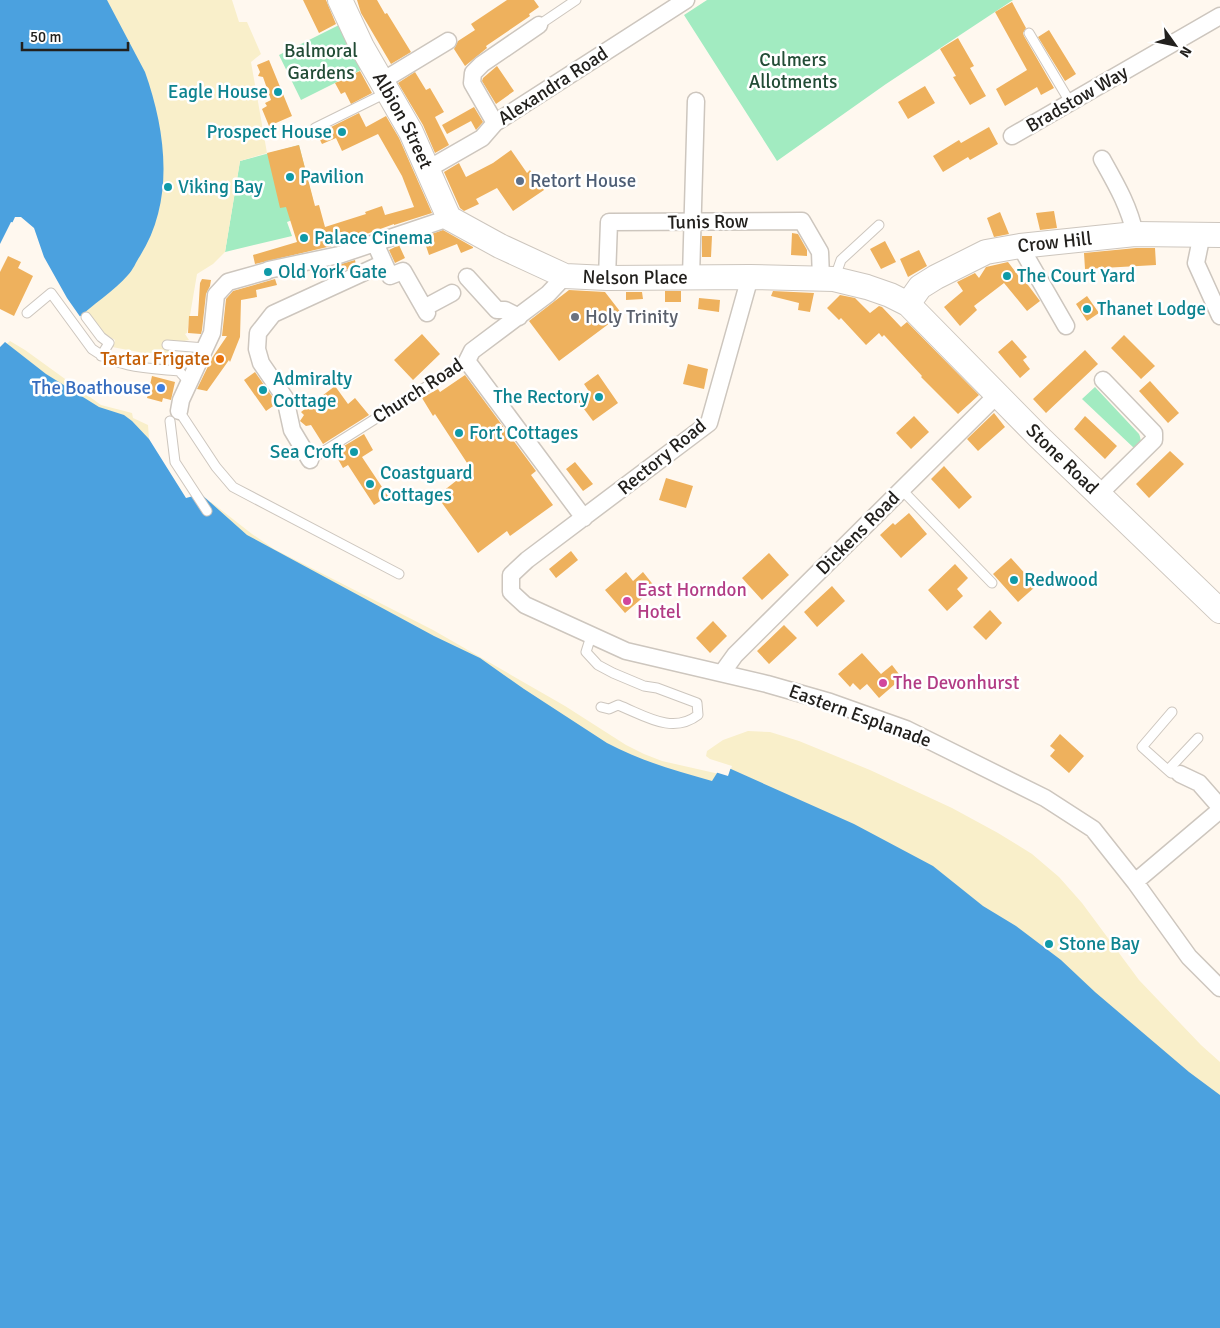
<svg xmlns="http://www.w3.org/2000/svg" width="1220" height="1328" font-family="Signika,sans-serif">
<rect width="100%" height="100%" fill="#fff8ef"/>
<path fill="#a2ebc1" d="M707 0H1013L886 84 777 161 684 15Z
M341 24 363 69 301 100 279 55Z
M299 145 313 200 295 219 287 222 292 236 225 252 240 161Z
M1095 387 1139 434C1142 441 1141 444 1135 449L1082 399Z"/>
<path fill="#f9efca" d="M0 0H232L239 22H247L261 54 251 62 267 153 240 161 225 252 213 264 197 274 187 333 185 334 189 340 180 342 172 340 170 353H144L112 347 115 340 105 334 96 325 89 329 66 292Z
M10 341 25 350 101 405 132 413 133 418 148 425 149 439 175 490 197 511 211 502 252 534 274 549 433 630 565 706 626 745 644 754 662 761 728 776 732 766 710 759 706 756 707 751 723 740 748 731 770 732 799 741 870 770 952 808 998 833 1032 854 1059 877 1082 903 1139 980 1201 1045 1220 1062V1129L196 553 0 350Z"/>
<path fill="#4ba1df" d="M0 0H107L145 72C166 131 175 201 140 256 136 262 133 270 128 275 115 290 91 306 76 320L48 269 34 237 20 224 11 222 0 244Z
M5 342 46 374 99 407 124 415 132 421 149 439 186 498 201 494 247 535 434 636 480 658 524 689 607 743C641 761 676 771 712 781L722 765 854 824 933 866 983 906 1016 926 1061 960 1095 992 1189 1072 1220 1095V1328H0V347Z"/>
<path fill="#fff8ef" d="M15 217H21L34 228 44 257 67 298 81 318 76 322 73 321 56 285 45 270 32 238 24 230 13 225 1 247Z
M720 763 731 767 728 776 715 772Z"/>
<path fill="#eeb15d" d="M303 0H326L336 24 319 33Z
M357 0H377L385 14 387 13 411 52 391 64 361 13Z
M507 0H534L539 7 529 14 530 16 486 46 487 48 465 66 454 49 458 41 475 30 471 24Z
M1012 2 1026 28 1023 33 1024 36 1054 88 1041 95 1037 87 1005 106 996 89 1027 70 995 12Z
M1049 30 1076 74 1065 81 1038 37Z
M958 38 974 66 970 68 986 96 970 105 953 77 956 76 940 49Z
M269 60 292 116 269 126 262 109 267 106 265 103 271 100 263 77 258 76 260 72 257 65Z
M497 66 514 91 496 104 482 81 483 78Z
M360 71 372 93 351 104 345 92 341 94 335 83Z
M415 72 426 90 430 88 444 112 435 117 449 145 435 153 423 125 398 83Z
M925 86 935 103 908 119 898 102Z
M474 107 483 122 476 130 471 121 447 134 442 125Z
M359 113 366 127 386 116 399 138 432 213 394 225V224L336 245 255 264 253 255 297 242 286 207 280 208 267 153 299 145 315 206 319 205 325 227 366 214 365 212 382 206 385 215 414 207 402 176 378 134 342 151 336 138 322 144 317 134Z
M989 127 998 144 970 160 968 157 943 172 933 156 959 140 961 143Z
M511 150 527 173 530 170 544 190 513 211 497 188 476 199 479 204 464 211 460 208 444 172 459 163 466 177 493 163Z
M1054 211 1057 228 1040 230 1036 213Z
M1000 212 1009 234 994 237 987 218Z
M443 230 473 247V248L461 253 457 244 429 255 423 237Z
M792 233 798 234 807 250V256L791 255Z
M702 236H712L711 257H702Z
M885 241 896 262 881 269 870 249Z
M399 245 405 258 395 263 389 250Z
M1136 248H1155L1156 265 1085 269 1084 253Z
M919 250 927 266 908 277 900 259Z
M8 256 21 262 18 268 33 276 14 316 0 309V272Z
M355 260 356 265 341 272 338 265Z
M1008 262 1020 278 1022 277 1040 301 1027 311 1004 283 974 306 977 310 960 326 944 307 963 291 957 282 975 273 979 278 986 267Z
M202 279 211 280 210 286 206 294 202 330 201 334 188 333 189 316H198L200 283Z
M275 279 277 285 256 290 257 297 241 300 240 337 230 362 229 360 207 391 197 389 212 358 227 336H222L226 299 233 291Z
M569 290 605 292 622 314 559 361 529 321Z
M665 291H681V302H665Z
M773 291 814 293 810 312 798 310 799 303 771 296Z
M626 292H642L643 299 626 300Z
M840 295 855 298 870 313 879 306 882 307 901 327 907 322 979 395 958 414 921 377 922 376 884 335 882 337 879 333 866 345 841 318 839 320 827 308Z
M1087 296 1099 313 1087 321 1076 304Z
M699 298 720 300 719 312 698 309Z
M422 334 440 354 413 380 394 360Z
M1124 335 1155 366 1141 379 1111 348Z
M1012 340 1027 357 1023 360 1030 369 1020 378 998 352Z
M1085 350 1098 364 1046 413 1033 399Z
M688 364 708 369 704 389 683 384Z
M255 372 276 402V404L266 411 244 380Z
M598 374 618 403 593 421 578 401 590 393 584 384Z
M465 375 536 471 531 475 553 505 510 536 507 531 478 553 437 496 471 469 435 414 433 416 422 398 438 389 440 392Z
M152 376 175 382 171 400 163 398 162 402 147 398Z
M1150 381 1179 413 1168 423 1139 391Z
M335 386 348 404 355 398 369 415 323 444 311 425 306 426 300 421 304 415 301 412Z
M994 413 1005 427 978 451 967 439Z
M914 416 929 432 911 449 896 433Z
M1085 416 1117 446 1105 459 1074 429Z
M364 434 373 450 362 457 388 496 374 505 348 465 343 468 334 452Z
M1170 451 1184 464 1149 498 1136 484Z
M575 462 593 484 583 491 566 469Z
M944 466 972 497 959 509 931 479Z
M666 478 693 486 686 508 659 500Z
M909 513 927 534 901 558 880 535 893 523 895 525Z
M571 551 578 560 556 578 549 569Z
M769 553 789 575 762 600 742 578Z
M1011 558 1036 586 1018 602 993 574Z
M955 564 968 578 957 589 963 596 947 611 928 590Z
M626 572 633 581 643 572 655 587 625 613 605 590Z
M832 586 845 601 817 627 804 612Z
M990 610 1002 623 986 640 973 627Z
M713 621 727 636 710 653 696 638Z
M784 625 797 638 769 664 757 651Z
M862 653 881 674 892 665 902 678 879 698 867 684 860 690 853 683 850 687 838 674Z
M1060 734 1084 756 1069 773 1050 756 1055 750 1050 746Z"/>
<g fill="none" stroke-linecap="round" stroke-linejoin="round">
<defs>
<path id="lane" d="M539 25 576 0
M1029 33 1070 102
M315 128 388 92
M835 277 841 260 879 225
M27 313 51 293 92 349C118 368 148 368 179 371L189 382
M86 317 101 337 109 343 101 356
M167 345 205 348
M179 411 216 467 233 487 399 574
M170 421 175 462 207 511
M310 460 467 361
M902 490 992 583
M591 636 586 652 598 665 613 673 644 686 657 688 697 703 698 715C672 735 644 715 618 705L609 709 601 707
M1172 712 1142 747 1171 773 1180 774
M1168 770 1198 738"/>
<path id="street" d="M382 81 448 41
M495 123 472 83 473 73 482 64 539 25
M1012 136 1220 16
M1102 159C1116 184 1129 206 1135 234
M428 169 482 138 495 123 686 0
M1202 234 1196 263 1220 316
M1020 246 1066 326
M384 263 390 276 403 271 427 313
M268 270 339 255 449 218
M565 276 548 294 472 351 467 361 584 518
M467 277 497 310H505L519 317
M691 277 696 101
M750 277 709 423 527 560 511 575V592L525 605 626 651 767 684 830 702 906 729 1045 798 1093 829 1135 882 1189 957 1220 988
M607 278 609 222 802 221 820 252 821 278
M424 308 452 293
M179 411 181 400 212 333 216 295 228 282 267 271
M310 460 292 430 285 398 261 363 257 349 258 333 273 314 384 263 375 243
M1098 495 1154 440V433L1103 380
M722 673 735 655 997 395
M1180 774 1199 783 1220 807
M1135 882 1220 810"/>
<g id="secondary">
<path id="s1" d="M340 0 362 47 411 132 449 218 500 246 565 276 607 278 750 277 834 279 867 287 890 295 908 304 1038 436 1220 611"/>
<path id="s2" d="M908 304 920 287 936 277 986 252 1020 246 1135 234 1220 235"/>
</g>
</defs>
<use href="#lane" stroke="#cdc6be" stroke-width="11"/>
<use href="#street" stroke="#cdc6be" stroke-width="19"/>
<use href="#secondary" stroke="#cdc6be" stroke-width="26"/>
<use href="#lane" stroke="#fff" stroke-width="9"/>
<use href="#street" stroke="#fff" stroke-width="16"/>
<use href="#secondary" stroke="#fff" stroke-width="24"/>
</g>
<g fill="#0f9aa8" stroke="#fff" stroke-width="2">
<circle cx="278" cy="92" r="5"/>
<circle cx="342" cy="132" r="5"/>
<circle cx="290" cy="177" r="5"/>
<circle cx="168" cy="187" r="5"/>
<circle cx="304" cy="238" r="5"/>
<circle cx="268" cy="272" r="5"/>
<circle cx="1007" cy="276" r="5"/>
<circle cx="1087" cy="309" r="5"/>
<circle cx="263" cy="390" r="5"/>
<circle cx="599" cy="397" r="5"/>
<circle cx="459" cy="433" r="5"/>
<circle cx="354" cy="452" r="5"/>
<circle cx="370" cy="484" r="5"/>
<circle cx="1014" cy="580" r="5"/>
<circle cx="1049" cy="944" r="5"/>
</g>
<circle fill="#5c6f8a" stroke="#fff" stroke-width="2" cx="520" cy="181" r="5"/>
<circle fill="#6b7280" stroke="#fff" stroke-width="2" cx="575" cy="317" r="5"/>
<circle fill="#e8710a" stroke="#fff" stroke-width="2" cx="220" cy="359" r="5"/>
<circle fill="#3f7fe0" stroke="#fff" stroke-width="2" cx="161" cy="388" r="5"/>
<g fill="#d1479c" stroke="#fff" stroke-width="2">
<circle cx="627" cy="601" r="5"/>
<circle cx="883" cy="683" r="5"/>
</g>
<g text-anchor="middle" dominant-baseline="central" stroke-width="5" stroke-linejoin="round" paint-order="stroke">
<g font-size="19" fill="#224c36" stroke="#fff">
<text x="321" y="51">Balmoral<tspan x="321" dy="22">Gardens</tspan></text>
<text x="793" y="60">Culmers<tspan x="793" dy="22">Allotments</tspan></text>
</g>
<g font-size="19" fill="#22201d" stroke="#fff">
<text transform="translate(553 86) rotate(-33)">Alexandra Road</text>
<text transform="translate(1077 99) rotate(-30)">Bradstow Way</text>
<text stroke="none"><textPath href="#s1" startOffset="136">Albion Street</textPath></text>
<text transform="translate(708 222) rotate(-1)">Tunis Row</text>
<text stroke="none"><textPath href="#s2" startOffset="165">Crow Hill</textPath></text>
<text stroke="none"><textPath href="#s1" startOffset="444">Nelson Place</textPath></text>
<text transform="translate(418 391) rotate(-33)">Church Road</text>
<text transform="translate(662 457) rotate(-39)">Rectory Road</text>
<text stroke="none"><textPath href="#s1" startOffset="940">Stone Road</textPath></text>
<text transform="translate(858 533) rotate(-45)">Dickens Road</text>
<text transform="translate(860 716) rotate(20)">Eastern Esplanade</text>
</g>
<g font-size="19" fill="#0d838f" stroke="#fff" text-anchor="start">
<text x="268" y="92" text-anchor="end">Eagle House</text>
<text x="332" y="132" text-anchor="end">Prospect House</text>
<text x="300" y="177">Pavilion</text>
<text x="178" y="187">Viking Bay</text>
<text x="314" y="238">Palace Cinema</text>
<text x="278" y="272">Old York Gate</text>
<text x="1017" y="276">The Court Yard</text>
<text x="1097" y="309">Thanet Lodge</text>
<text x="273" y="379">Admiralty<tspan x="273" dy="22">Cottage</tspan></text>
<text x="589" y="397" text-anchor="end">The Rectory</text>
<text x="469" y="433">Fort Cottages</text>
<text x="344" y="452" text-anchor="end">Sea Croft</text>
<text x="380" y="473">Coastguard<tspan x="380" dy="22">Cottages</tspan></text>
<text x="1024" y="580">Redwood</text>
<text x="1059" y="944">Stone Bay</text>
</g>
<g font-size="19" fill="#4e5e75" stroke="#fff" text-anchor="start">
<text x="530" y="181">Retort House</text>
</g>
<g font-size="19" fill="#5b616d" stroke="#fff" text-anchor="start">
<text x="585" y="317">Holy Trinity</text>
</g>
<g font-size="19" fill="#c56008" stroke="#fff" text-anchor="end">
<text x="210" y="359">Tartar Frigate</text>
</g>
<g font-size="19" fill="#366cbe" stroke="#fff" text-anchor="end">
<text x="151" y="388">The Boathouse</text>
</g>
<g font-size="19" fill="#b23c85" stroke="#fff" text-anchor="start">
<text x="637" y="590">East Horndon<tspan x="637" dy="22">Hotel</tspan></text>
<text x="893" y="683">The Devonhurst</text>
</g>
</g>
<g transform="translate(1175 45) rotate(123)" stroke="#ffffff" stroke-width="4" paint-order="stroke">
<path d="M0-4L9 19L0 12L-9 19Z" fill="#22201d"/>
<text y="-8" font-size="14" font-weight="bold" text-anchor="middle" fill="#22201d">N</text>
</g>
<path d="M22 42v8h106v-8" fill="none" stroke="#22201d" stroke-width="2.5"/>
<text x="30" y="42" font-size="15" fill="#22201d" stroke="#ffffff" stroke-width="4" paint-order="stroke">50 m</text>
</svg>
